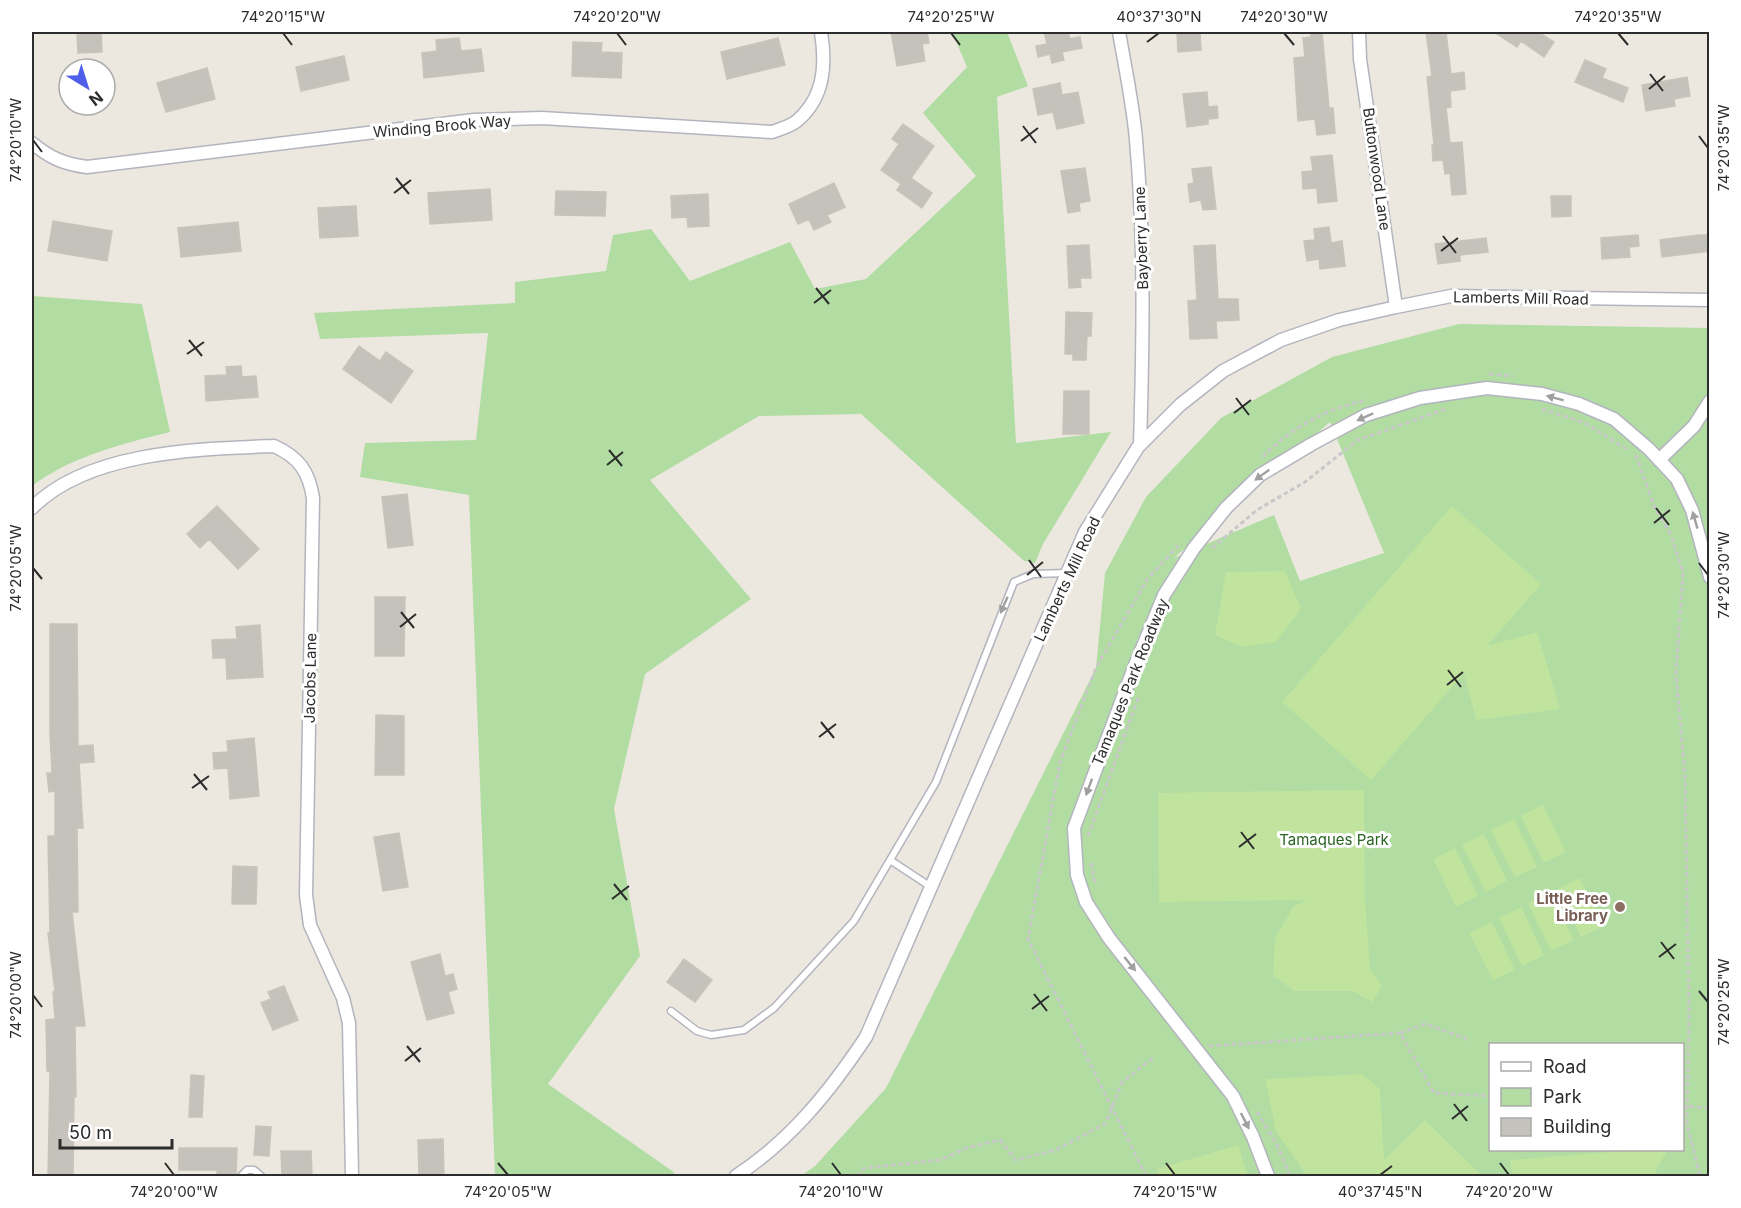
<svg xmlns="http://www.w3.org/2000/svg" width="1741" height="1208" font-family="Inter,sans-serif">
<rect width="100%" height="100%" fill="#ece8e0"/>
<path fill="#b1dda2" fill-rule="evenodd" d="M952 32H1007L1028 86 997 97 1016 443 1111 432 1043 544 1035 563 1024 561 861 414 759 416 650 480 751 599 645 674 614 809 640 956 548 1084 675 1173 666 1176H495L469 495 360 477 365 443 476 440 488 333 320 339 314 313 515 303V282L606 271 613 235 651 229 690 281 790 242 815 289 866 279 976 176 923 113 967 67Z
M32 296 142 304 170 432C122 444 72 456 32 486Z
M1459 324 1709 328V1176H801L815 1166 886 1088 1096 668 1105 573 1146 497 1221 418 1332 357ZM1330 422 1384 553 1300 581 1274 515 1174 558ZM1490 1044H1682V1150H1490Z"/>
<path fill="#c0e49e" d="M1452 506 1541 584 1487 646 1537 632 1560 709 1476 720 1464 673 1371 780 1282 702Z
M1285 571 1301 609 1276 642 1242 647 1215 635 1226 572Z
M1364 790 1365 899 1370 969 1382 986 1372 1002 1353 991H1294L1273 975 1275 938 1294 906 1308 900 1159 902 1158 793Z
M1543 805 1566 852 1544 863 1521 816Z
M1514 819 1537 867 1515 877 1491 830Z
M1484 834 1507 881 1486 892 1462 845Z
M1455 848 1478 896 1456 907 1433 859Z
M1580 878 1603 926 1581 937 1558 889Z
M1550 893 1574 940 1551 951 1528 903Z
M1521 907 1544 955 1522 966 1499 918Z
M1492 922 1515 970 1493 980 1469 933Z
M1362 1074 1380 1089 1384 1160 1425 1120 1482 1176H1307L1276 1131 1265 1079Z
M1238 1145 1248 1176H1160L1157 1169Z
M1636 1150H1665L1667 1152 1656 1169 1657 1176H1513L1510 1160Z"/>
<path fill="#c5c2bb" stroke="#c8c4b9" stroke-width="1.5" d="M77 32H101L102 52 78 53Z
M891 32H927L929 43 922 44 925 61 897 66Z
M1044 32H1068L1070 39 1080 37 1082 48 1062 52 1064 60 1052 63 1050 54 1038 57 1036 46 1047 44Z
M1177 32H1200L1201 50 1178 52Z
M1310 32H1322L1329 108H1333L1335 133 1317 135 1315 119 1298 121 1294 58 1305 57 1303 38 1311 37Z
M1426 32H1446L1451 74 1464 72 1465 89 1450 91 1451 107 1446 108 1450 143 1462 142 1466 194 1452 195 1450 173 1445 174 1443 160 1433 161 1432 145H1434L1427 77 1432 76Z
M1494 32H1538L1554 42 1544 57 1521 41 1517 47Z
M459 38 461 51 481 49 484 71 424 78 422 53 437 51 436 40Z
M778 38 785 65 727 79 721 52Z
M573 42 602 43 601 52 622 53 621 78 572 76Z
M344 56 349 80 301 91 296 67Z
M1585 60 1606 69 1602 78 1628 88 1623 102 1575 82Z
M207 68 215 99 166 112 157 83Z
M1687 77 1690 96 1674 99 1675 106 1646 111 1642 85Z
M1060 83 1062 95 1078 92 1084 123 1057 129 1053 112 1038 115 1033 89Z
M1207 92 1208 107 1217 106 1218 118 1208 119V124L1187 127 1183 94Z
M903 124 934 146 911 178 932 193 922 208 897 190 901 184 881 170 899 144 892 139Z
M1332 155 1337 201 1318 203 1317 188 1303 189 1302 172 1313 171 1311 157Z
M1211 167 1216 209 1203 210 1201 200 1190 202 1188 184 1194 183 1192 169Z
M1085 168 1090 201 1079 203 1080 211 1068 213 1061 171Z
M834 183 845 207 827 215 831 222 814 230 809 219 798 224 789 204Z
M490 189 492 220 430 224 428 193Z
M556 191 606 192 605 216 555 215Z
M708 194 709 226 688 227 687 217 672 218 671 196Z
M1551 196H1571V216L1552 217Z
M356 206 358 236 320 238 318 208Z
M53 221 112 231 107 261 48 251Z
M238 222 241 251 181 257 178 228Z
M1329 227 1331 243 1342 241 1345 266 1320 269 1319 259 1307 261 1304 241 1315 240 1314 229Z
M1638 235 1639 246 1629 247 1630 257 1602 259 1601 238Z
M1699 235H1710V251L1662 257 1660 240Z
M1486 238 1488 252 1460 255V261L1438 264 1435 244Z
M1089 245 1091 278H1080L1081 287 1069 288 1067 246Z
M1215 245 1218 299H1238L1239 320 1216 321 1217 338 1190 339 1188 301 1197 300 1194 246Z
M1066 312 1092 313 1091 336H1087L1086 360H1073V354H1065Z
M359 346 380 361 386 352 413 371 391 403 343 369Z
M241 366 242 377 256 376 258 397 206 401 205 376 227 375 226 367Z
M1064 391H1089V434H1063Z
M407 494 413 545 388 548 382 497Z
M217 506 259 549 238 569 209 539 200 548 187 534Z
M375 597H405L404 656H375Z
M50 624H77L78 746 93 745 94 762 79 763 83 828H77L78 912H72L85 1026H75L76 1097H74L73 1176H48L50 1072 47 1071 46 1020 55 1019 53 992H55L48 933H50L48 836H55V791L49 792 47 773H52L50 734Z
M260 625 263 677 227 679 226 658H213L212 640 237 639 236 627Z
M376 715 404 716V775H375Z
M254 738 259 796 230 799 228 768 214 769 213 753 228 752 227 741Z
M399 833 408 887 383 891 374 837Z
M233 866 257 867 256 904H232Z
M440 954 445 976 453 974 457 989 448 992 454 1013 427 1020 411 962Z
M684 959 712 980 695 1002 667 982Z
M284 986 298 1020 273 1030 261 1003 271 999 268 992Z
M191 1075 204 1076 202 1117H189Z
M256 1126 271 1127 269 1156 254 1155Z
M443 1139 444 1176H419L418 1140Z
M179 1148H237L236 1176H217V1170H179Z
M281 1151H311L312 1176H282Z"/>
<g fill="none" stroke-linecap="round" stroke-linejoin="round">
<defs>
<path id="service" d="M890 860 931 887
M671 1011 697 1031 711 1035 744 1030 774 1008 854 921 936 782 1014 582 1033 574 1067 573
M241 1176 247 1170H254L261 1176"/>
<path id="minor" d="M1119 32C1125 67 1133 104 1136 140 1145 241 1143 343 1140 445
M1359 32 1360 59 1396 307
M32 143C50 158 64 164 87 167L474 120 542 118 772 132C780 129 792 126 798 120 825 96 826 64 821 32
M1659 460 1694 426 1710 401
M32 508C88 451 199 449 274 446 299 457 309 472 313 498L306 895 310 925 343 998 349 1023 352 1176
M736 1176C791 1140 830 1091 866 1037L1085 532 1138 447 1180 405 1223 371 1281 340 1339 320 1396 307 1451 296 1710 300
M1268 1176 1253 1137 1233 1096 1109 938 1086 902 1077 875 1074 828 1133 670 1164 595 1194 548 1226 508 1260 475 1312 444 1366 415 1420 398 1487 388 1542 394 1579 404 1614 419 1649 449 1677 479 1692 510 1710 577"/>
</defs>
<use href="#service" stroke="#b3b4be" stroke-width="9"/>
<use href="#minor" stroke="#b3b4be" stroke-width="15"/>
<path stroke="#c8c8c8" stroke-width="3" stroke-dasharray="4.5 3" stroke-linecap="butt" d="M1489 374 1513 376
M1542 409 1585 423 1628 450
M1636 455 1654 506 1671 535 1683 572 1676 673 1685 778 1689 1014 1687 1124 1700 1176
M1263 457C1289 429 1326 409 1363 401
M1212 548 1257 510 1305 482 1358 440 1446 409
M1088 836 1139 696
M1091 863 1095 883
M1400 1033 1425 1024 1467 1039
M1209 1046 1400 1033 1434 1093 1490 1096
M1682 1106 1710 1108
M1257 1112 1277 1145 1290 1176
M857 1176 865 1168 940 1160 966 1148 1000 1140 1016 1160 1056 1150 1106 1123 1122 1082 1154 1057
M1146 1176 1028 939 1060 762 1096 668 1148 578 1178 546"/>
<use href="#service" stroke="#fff" stroke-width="6"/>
<use href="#minor" stroke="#fff" stroke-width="12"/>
</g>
<defs><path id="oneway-solid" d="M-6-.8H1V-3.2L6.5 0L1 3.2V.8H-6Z" transform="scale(1.5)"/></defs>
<g fill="#a0a0a0">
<use href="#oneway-solid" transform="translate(1555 398) rotate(-165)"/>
<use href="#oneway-solid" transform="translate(1365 417) rotate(156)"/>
<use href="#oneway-solid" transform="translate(1262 475) rotate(144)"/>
<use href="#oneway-solid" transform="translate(1695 520) rotate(-106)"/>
<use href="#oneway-solid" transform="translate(1004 605) rotate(114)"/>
<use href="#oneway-solid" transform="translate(1089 787) rotate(110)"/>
<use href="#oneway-solid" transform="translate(1130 964) rotate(51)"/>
<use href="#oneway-solid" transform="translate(1245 1121) rotate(63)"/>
</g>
<path fill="none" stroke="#2c2c2c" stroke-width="2" d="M283 33 292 45M617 33 626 45M951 33 960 45M1284 33 1294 45M1618 33 1628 45M1147 42 1159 33M1650 74 1663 91M1649 89 1665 76M1023 126 1036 143M1699 136 1708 148M33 140 42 152M1021 141 1038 128M396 178 409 194M394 193 411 180M1443 236 1456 253M1441 251 1458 238M816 288 829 304M814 303 831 290M189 340 202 356M187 354 204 342M1236 398 1249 415M1234 413 1251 400M609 450 622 466M607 465 623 452M1656 508 1669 525M1654 523 1670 510M1029 560 1041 577M1699 563 1708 575M33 568 42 579M1027 575 1043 562M401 612 414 628M400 627 416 614M1448 670 1461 687M1447 685 1463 672M821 722 834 738M819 737 836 724M194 774 207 790M192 788 209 776M1241 832 1254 849M1239 847 1256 834M614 884 627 900M612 899 629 886M1661 942 1674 959M1659 957 1676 944M1699 991 1708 1002M1034 994 1047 1011M33 995 42 1007M1032 1009 1049 996M407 1046 420 1062M405 1061 421 1048M1454 1104 1467 1121M1452 1119 1468 1106M165 1163 174 1175M498 1163 508 1175M832 1163 841 1175M1166 1163 1175 1175M1500 1163 1509 1175M1380 1175 1392 1166"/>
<circle fill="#8d6e63" stroke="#fff" stroke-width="2" cx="1620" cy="907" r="6"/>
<g text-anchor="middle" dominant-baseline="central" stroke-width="6" stroke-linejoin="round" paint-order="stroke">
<g font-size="15" fill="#2c2c2c" stroke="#fff">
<text transform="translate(442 126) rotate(-5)">Winding Brook Way</text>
<text transform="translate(1377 169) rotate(82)">Buttonwood Lane</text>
<text transform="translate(1141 238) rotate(-92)">Bayberry Lane</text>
<text transform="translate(1521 298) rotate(1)">Lamberts Mill Road</text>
<text transform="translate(1067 579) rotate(-65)">Lamberts Mill Road</text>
<text transform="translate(310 678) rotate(-89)">Jacobs Lane</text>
<text transform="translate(1130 682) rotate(-68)">Tamaques Park Roadway</text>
</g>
<g font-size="15" fill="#296322" stroke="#fff">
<text x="1334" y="839">Tamaques Park</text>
</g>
<g font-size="15" font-weight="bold" fill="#785e54" stroke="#fff" text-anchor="end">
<text x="1608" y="898">Little Free<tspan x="1608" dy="17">Library</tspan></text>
</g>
</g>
<rect width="1741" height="1208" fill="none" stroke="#ffffff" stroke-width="66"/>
<rect x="1489" y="1043" width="195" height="108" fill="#ffffff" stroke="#ababab" stroke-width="1.5"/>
<rect x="1501" y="1062" width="30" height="9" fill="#ffffff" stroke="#ababab" stroke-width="1.5"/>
<text x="1543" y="1073" font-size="18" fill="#2c2c2c">Road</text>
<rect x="1501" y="1088" width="30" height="18" fill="#b1dda2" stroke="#ababab" stroke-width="1.5"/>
<text x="1543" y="1103" font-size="18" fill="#2c2c2c">Park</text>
<rect x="1501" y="1118" width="30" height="18" fill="#c5c2bb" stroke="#ababab" stroke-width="1.5"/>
<text x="1543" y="1133" font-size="18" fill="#2c2c2c">Building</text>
<g transform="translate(87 87) rotate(142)"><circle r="28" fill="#ffffff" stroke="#ababab" stroke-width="1.5"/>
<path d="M0-4.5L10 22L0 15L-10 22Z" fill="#4f5eea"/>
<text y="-9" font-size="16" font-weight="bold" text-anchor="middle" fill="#2c2c2c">N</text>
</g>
<path d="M60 1139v9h112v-9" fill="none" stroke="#2c2c2c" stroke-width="3"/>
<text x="69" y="1139" font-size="18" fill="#2c2c2c" stroke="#ffffff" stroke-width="4.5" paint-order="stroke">50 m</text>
<rect x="33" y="33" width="1675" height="1142" fill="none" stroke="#2c2c2c" stroke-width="2"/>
<g font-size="15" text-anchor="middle" fill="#2c2c2c">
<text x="283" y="22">74°20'15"W</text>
<text x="617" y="22">74°20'20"W</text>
<text x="951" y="22">74°20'25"W</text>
<text x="1159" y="22">40°37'30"N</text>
<text x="1284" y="22">74°20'30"W</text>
<text x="1618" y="22">74°20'35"W</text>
<text transform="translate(16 140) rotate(-90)" y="5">74°20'10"W</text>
<text transform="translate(1724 148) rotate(-90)" y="5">74°20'35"W</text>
<text transform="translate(16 568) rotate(-90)" y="5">74°20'05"W</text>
<text transform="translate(1724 575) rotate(-90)" y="5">74°20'30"W</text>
<text transform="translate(16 995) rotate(-90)" y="5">74°20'00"W</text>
<text transform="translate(1724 1002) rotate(-90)" y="5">74°20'25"W</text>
<text x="174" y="1197">74°20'00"W</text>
<text x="508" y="1197">74°20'05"W</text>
<text x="841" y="1197">74°20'10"W</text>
<text x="1175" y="1197">74°20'15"W</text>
<text x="1380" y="1197">40°37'45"N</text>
<text x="1509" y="1197">74°20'20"W</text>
</g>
</svg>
